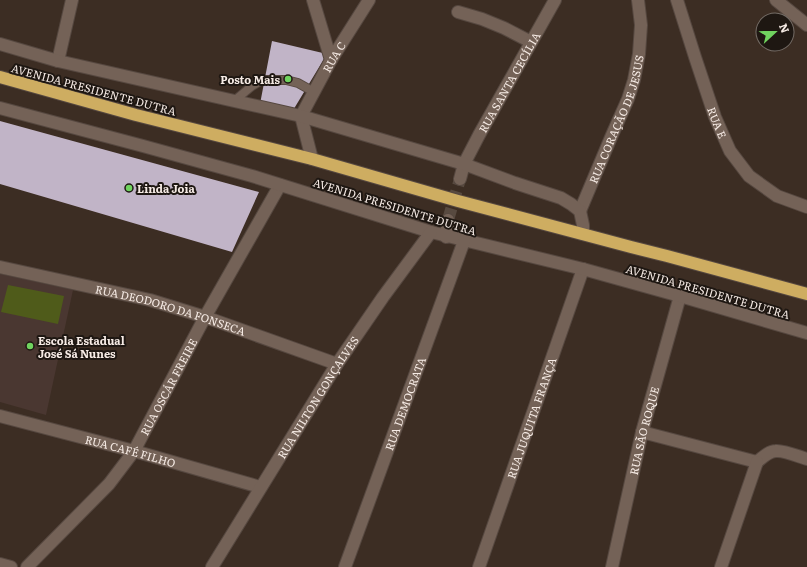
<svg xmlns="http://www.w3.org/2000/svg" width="807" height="567" font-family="Literata,serif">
<rect width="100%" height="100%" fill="#3c2d23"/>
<path fill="#4a3731" d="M0 274 73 290 46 415 0 402Z"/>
<path fill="#4f5b1a" d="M8 285 64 296 58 324 1 312Z"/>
<path fill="#c1b4c7" d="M272 41 327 54 292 112 260 104Z
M0 121 259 192 232 252 0 184Z"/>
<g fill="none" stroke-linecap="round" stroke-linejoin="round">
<path stroke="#584a40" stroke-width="12" stroke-dasharray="12 6" stroke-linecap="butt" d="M448 220 460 179"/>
<defs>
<path id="lane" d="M234 101 252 86 262 80H286L298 83 314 92"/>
<g id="street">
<path d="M313 0 331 60"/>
<path id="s1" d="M677 0 695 57 715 117 730 151 749 176 777 196 807 207"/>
<path d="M776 0 807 25"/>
<path d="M458 12 482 19 504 28 531 42"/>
<path d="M58 61 72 0"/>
<path id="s2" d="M312 159 301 116 331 60 369 0"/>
<path id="s3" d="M460 179 464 164 479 135 555 0"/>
<path id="s4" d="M580 211 612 135 628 99 634 80 639 54 641 25 638 0"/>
<path d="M446 237 448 220"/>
<path id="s5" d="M0 267 150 300 205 317 337 364"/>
<path id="s6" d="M0 416 134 451 260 487"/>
<path d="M642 432 757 462"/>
<path d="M757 462C763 457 769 451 776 451 783 450 800 457 807 459"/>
<path d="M0 564 11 567"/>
<path id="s7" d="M27 567 109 484 134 451 205 317 280 185"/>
<path id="s8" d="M479 567 583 269"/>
<path id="s9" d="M612 567 642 432 680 296"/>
<path d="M721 567 757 462"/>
</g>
<g id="secondary">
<path d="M0 44 58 61 301 116 464 164 515 183 561 198 571 204 580 211 583 225V234"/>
<path d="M0 108 143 146 252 176 431 232 583 269 680 296 807 333"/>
<path id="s10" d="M212 567 337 364 383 297 431 232"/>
<path id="s11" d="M345 567 464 241"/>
</g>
<path id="highway" d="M0 77 136 115 312 159 458 201 631 247 667 256 807 294"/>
</defs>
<use href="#lane" stroke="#564840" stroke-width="10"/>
<use href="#street" stroke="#564840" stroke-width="14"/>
<use href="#secondary" stroke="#564840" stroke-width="14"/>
<use href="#highway" stroke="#564840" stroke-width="14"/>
<use href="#lane" stroke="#746257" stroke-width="8"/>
<use href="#street" stroke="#746257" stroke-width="12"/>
<use href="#secondary" stroke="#746257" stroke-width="12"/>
<use href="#highway" stroke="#cead61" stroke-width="12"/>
</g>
<g fill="#70d35f" stroke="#1e1712" stroke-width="1.5">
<circle cx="288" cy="79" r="4"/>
<circle cx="129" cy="188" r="4"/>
<circle cx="30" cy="346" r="4"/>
</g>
<g text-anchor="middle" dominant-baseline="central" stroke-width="4" stroke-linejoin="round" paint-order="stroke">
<g font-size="11" fill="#f6ebe5" stroke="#1e1712">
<text stroke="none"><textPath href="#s2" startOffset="112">RUA C</textPath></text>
<text stroke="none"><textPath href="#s3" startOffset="109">RUA SANTA CECÍLIA</textPath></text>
<text transform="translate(94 89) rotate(15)">AVENIDA PRESIDENTE DUTRA</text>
<text stroke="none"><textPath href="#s4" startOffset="99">RUA CORAÇÃO DE JESUS</textPath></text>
<text stroke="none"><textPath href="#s1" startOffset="129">RUA E</textPath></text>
<text transform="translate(395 206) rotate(17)">AVENIDA PRESIDENTE DUTRA</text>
<text transform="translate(708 291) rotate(16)">AVENIDA PRESIDENTE DUTRA</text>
<text stroke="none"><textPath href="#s5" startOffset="176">RUA DEODORO DA FONSECA</textPath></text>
<text stroke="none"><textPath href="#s7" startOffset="231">RUA OSCÁR FREIRE</textPath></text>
<text stroke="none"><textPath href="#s10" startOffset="200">RUA NILTON GONÇALVES</textPath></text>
<text stroke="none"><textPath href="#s11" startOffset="174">RUA DEMOCRATA</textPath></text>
<text stroke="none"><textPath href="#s8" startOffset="158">RUA JUQUITA FRANÇA</textPath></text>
<text stroke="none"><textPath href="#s9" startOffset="140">RUA SÃO ROQUE</textPath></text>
<text stroke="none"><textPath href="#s6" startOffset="135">RUA CAFÉ FILHO</textPath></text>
</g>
<g font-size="11" font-weight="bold" fill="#f6ebe5" stroke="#1e1712" text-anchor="start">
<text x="280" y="79" text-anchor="end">Posto Mais</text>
<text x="137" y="188">Linda Joia</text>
<text x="38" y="340">Escola Estadual<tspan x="38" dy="13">José Sá Nunes</tspan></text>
</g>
</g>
<g transform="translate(775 32) rotate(68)"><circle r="19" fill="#1e1712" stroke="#746c66"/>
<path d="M0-3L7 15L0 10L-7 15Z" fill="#70d35f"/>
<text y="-6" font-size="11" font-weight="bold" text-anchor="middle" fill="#f6ebe5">N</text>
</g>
</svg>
